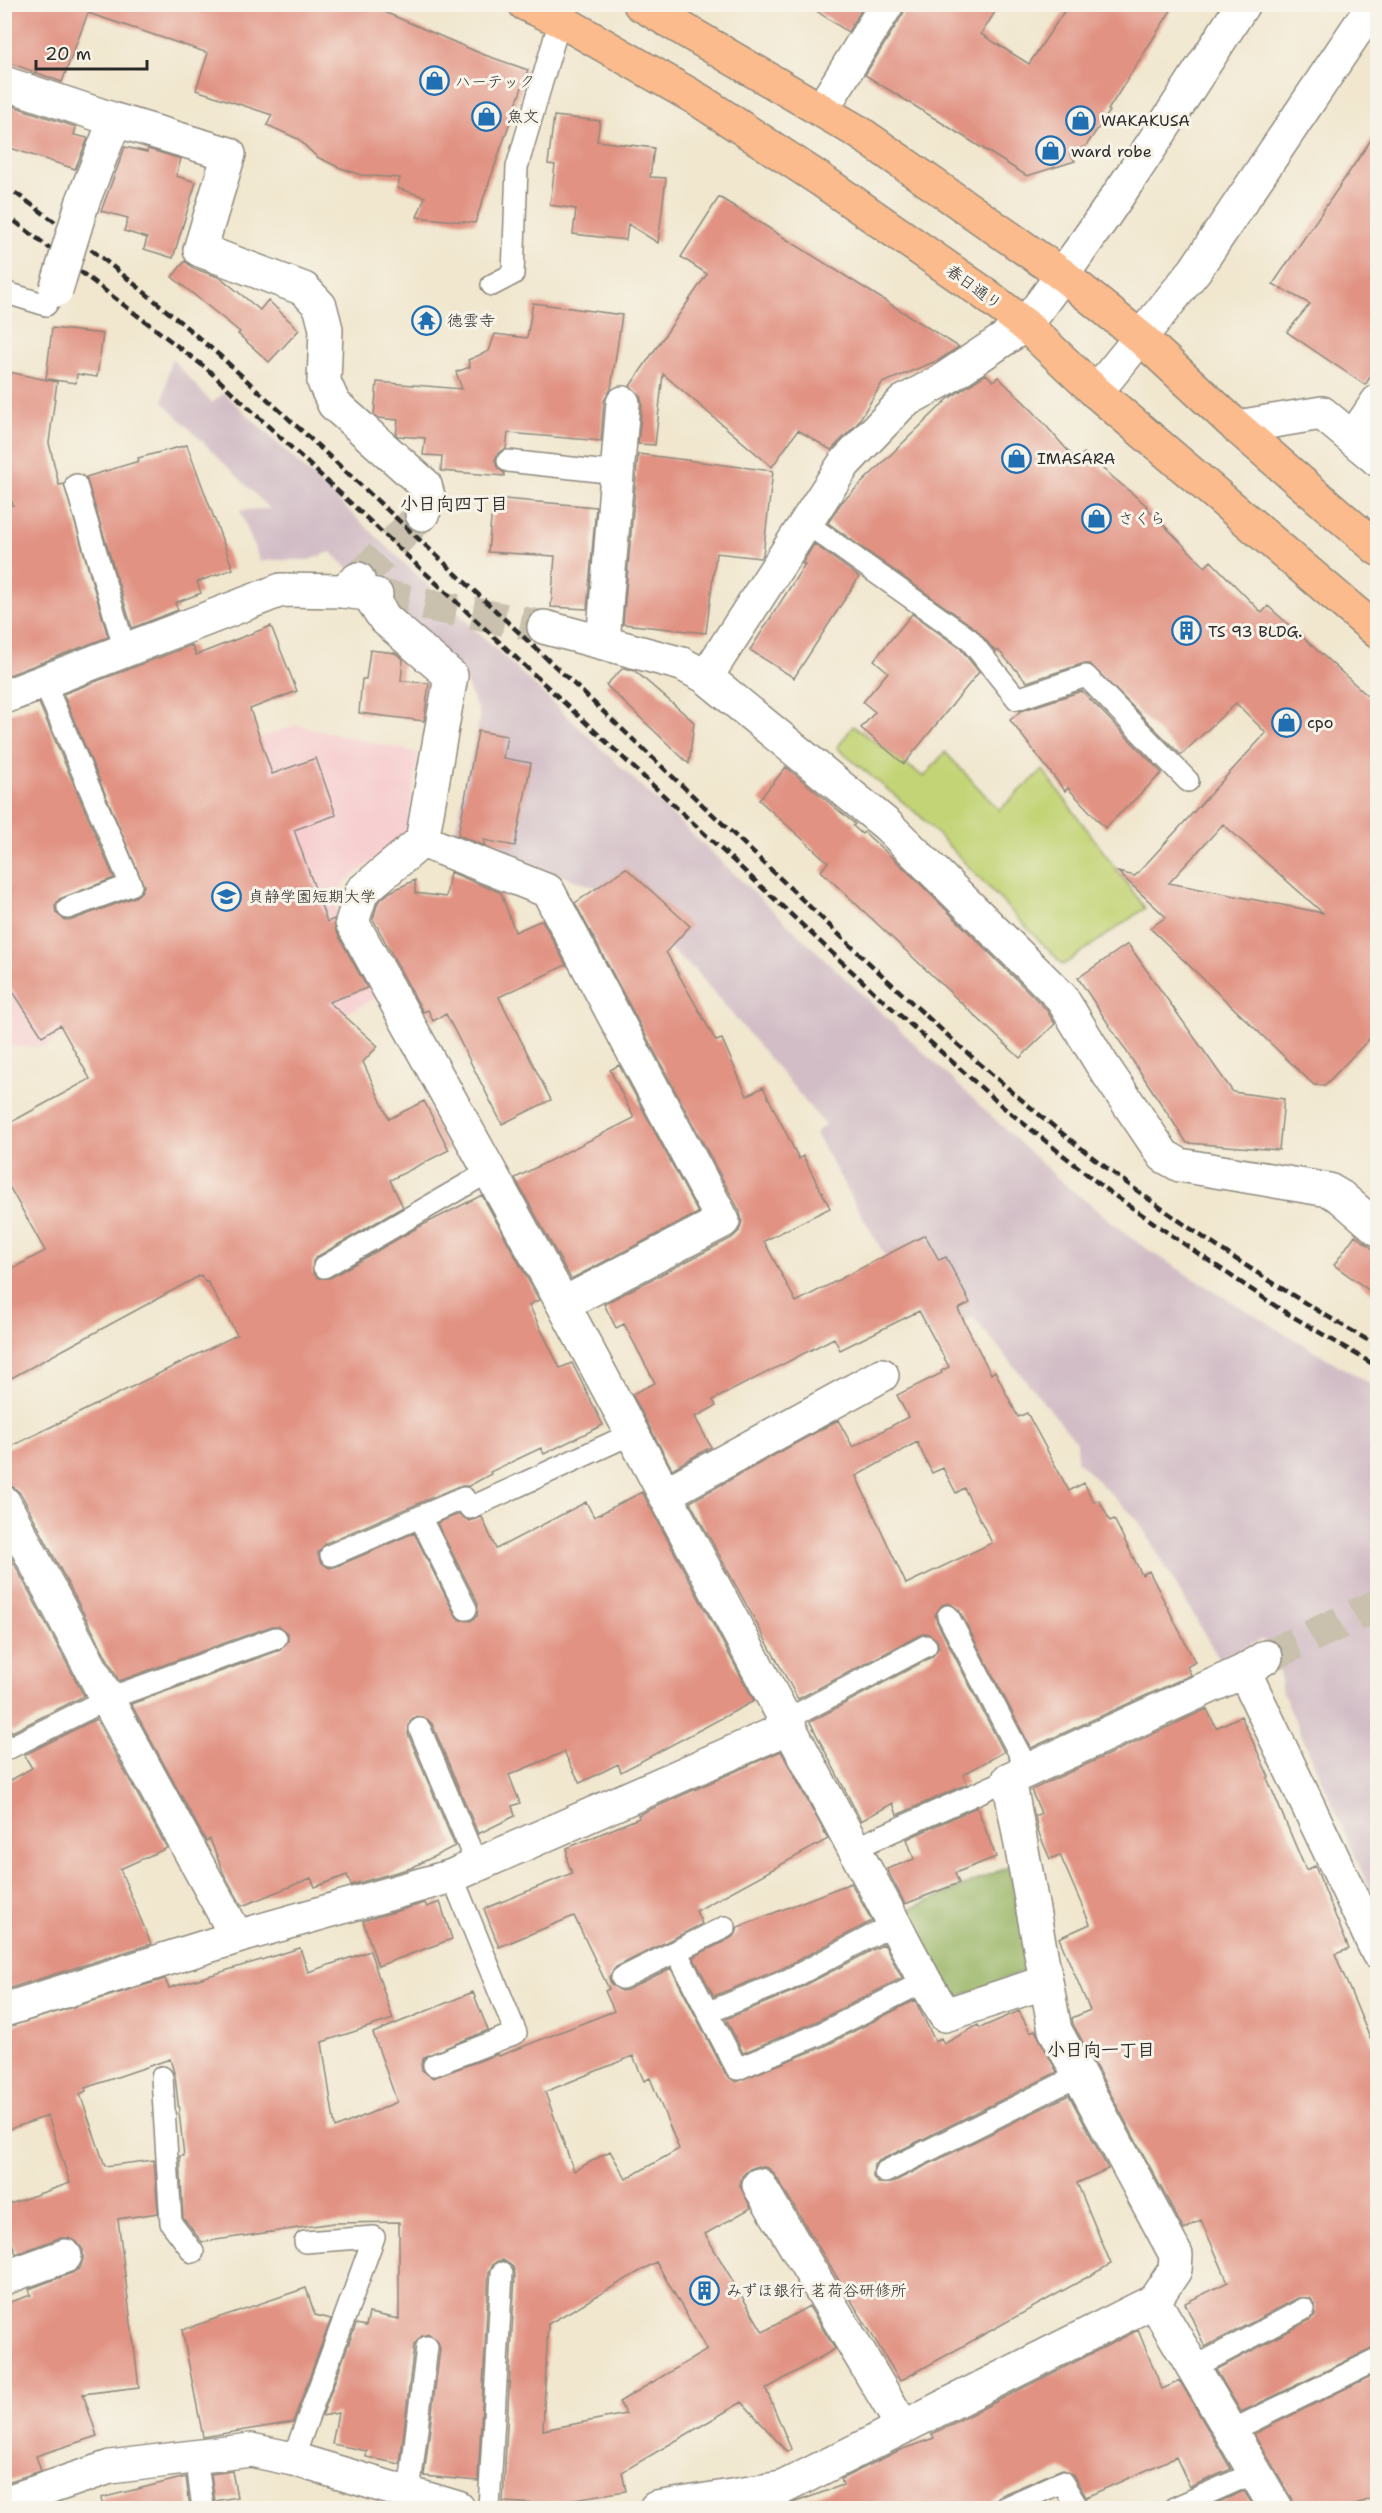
<svg xmlns="http://www.w3.org/2000/svg" width="1382" height="2513" font-family="'Shantell Sans','Klee One',sans-serif">
<rect width="100%" height="100%" fill="#f7f3e8"/>
<filter id="ink" filterUnits="userSpaceOnUse"><feTurbulence type="fractalNoise" baseFrequency=".0167" numOctaves="2"/><feDisplacementMap in="SourceGraphic" scale="12" xChannelSelector="R" yChannelSelector="G"/><feConvolveMatrix kernelMatrix="1 2 1 2 8 2 1 2 1" color-interpolation-filters="sRGB"/></filter>
<filter id="wash" filterUnits="userSpaceOnUse"><feTurbulence type="fractalNoise" baseFrequency=".008" numOctaves="4" result="noise"/><feDisplacementMap in="SourceGraphic" scale="24" xChannelSelector="R" yChannelSelector="G"/><feGaussianBlur stdDeviation="1.35" result="paint"/><feColorMatrix in="noise" values="0 0 0 0 0 0 0 0 0 0 0 0 0 0 0 0 0 1.4 0 .05"/><feComposite in="paint" operator="in"/></filter>
<g filter="url(#wash)">
<rect width="100%" height="100%" fill="#f1e7cf"/>
<path fill="#f7cfd1" d="M296 725 419 753 405 838 348 879 334 898 343 927 377 998 222 1072 164 969 47 1047 5 1046V945L125 893 193 868 157 772Z"/>
<path fill="#d2bdc6" d="M171 358 212 403 224 393 1057 1178 1138 1243 1194 1279 1377 1388V1906L1281 1688 1279 1668 1262 1639 1219 1659 1138 1520 1077 1461V1442L973 1317 930 1335 815 1133 825 1125 696 971 597 888 454 837 480 716 465 680 331 552 309 560H271L260 562 240 510 270 509 163 402Z"/>
<path fill="#c3d476" stroke="#778050" stroke-width="1.5" d="M853 726 924 777 945 752 999 810 1043 770 1145 908 1063 965 920 816 837 748Z"/>
<path fill="#9ab667" stroke="#627049" stroke-width="1.5" d="M1015 1864 1037 1966 947 2001 900 1913Z"/>
<g id="blocks">
<path fill="#e19282" fill-rule="evenodd" d="M4 4H366L482 54 528 70 475 223 417 217 425 197 397 188 400 178 361 175 338 167 317 157 298 139 267 125 272 115 196 90 208 53 88 13 62 82 4 61Z
M806 4H865L848 32Z
M906 4H1000L981 34 1029 64 1069 4H1175L1108 110 1110 111 1086 146 1070 154 1075 161 1027 176 865 75 903 14Z
M10 105 76 127 74 135 88 138 75 169 4 146V123Z
M554 116 600 121 597 141 654 148 650 177 666 178 658 243 628 224 626 240 573 234 576 209 550 205 555 165 548 164Z
M1377 131V367L1365 385 1287 332 1310 304 1273 284Z
M125 147 147 152 148 149 181 159 176 176 196 182 173 258 144 249 147 238 124 231 128 218 101 211Z
M719 197 959 347 939 360 882 383 857 424 831 450 798 430 772 467 663 374 655 445 638 444 642 404 640 395 630 386 707 274 681 257Z
M185 261 193 268 221 278 260 310 268 300 299 330 269 362 238 334 240 332 172 277Z
M533 303 622 315 611 389 604 401 601 441 508 433 506 449 498 453 495 460 497 467 504 473V476L441 471 442 456 423 455 425 438 398 436 396 435 398 420 378 418 374 415 377 382 462 389 456 372 470 367 468 360 489 351 495 334 527 338Z
M52 328 103 334 97 377 77 374 76 383 46 379Z
M4 371 57 382 49 443 59 485 64 484 108 637 4 677V506L13 505 4 478Z
M986 374 993 381 998 377 1033 411 1076 460 1084 453 1147 506 1146 507 1205 567 1211 561 1262 613 1268 606 1377 704V1031L1325 1085H1314L1150 928 1166 917 1118 872 1135 876 1266 733 1236 703 1181 755 1090 664H1082L1027 682 998 650 996 652 976 629 828 523 841 503 948 399ZM1223 824 1323 913 1169 883Z
M187 445 233 569 197 582 201 593 175 603 178 610 132 628 86 477 139 461 138 458Z
M638 454 773 471 763 555 760 558 716 553 706 633 623 624Z
M493 498 596 507 587 609 551 607 555 556 488 552Z
M814 544 859 577 794 678 750 650 805 564H802Z
M912 614 960 648 979 672 904 764 861 728 875 712 863 702 888 672 874 660Z
M271 626 297 691 250 709 272 774 316 758 336 815 294 830 327 922 334 919 336 931 367 988 329 1002 378 1046 363 1062 389 1119 424 1101 449 1150 390 1180 403 1207 318 1256 313 1261V1273L318 1278H330L415 1229 482 1195 539 1300 529 1305 560 1368 572 1363 603 1425 544 1454 541 1448 490 1472 491 1474 469 1486H459L326 1543 318 1553 320 1561 329 1568 335 1567 414 1533 455 1615 460 1620 471 1621 477 1616 478 1604 437 1523 459 1514 469 1521 482 1517 496 1549 586 1502 594 1517 642 1492 754 1701 621 1772 618 1764 580 1783 564 1752 509 1775 520 1803 512 1806 515 1816 478 1834 432 1724 427 1719 416 1717 410 1722 408 1734 455 1846 411 1868 351 1885 347 1875 315 1887 311 1878 242 1906 224 1874 210 1839 206 1841 131 1704 280 1650 288 1641V1633L279 1626H272L119 1681 21 1494 13 1487 4 1484V1450L237 1335 207 1281 205 1282 201 1275 4 1382V1273L45 1251 4 1177V1126L90 1079 60 1025 42 1036 4 978V715L39 703 114 878 59 899 55 906 56 913 65 920H72L135 897 141 892 144 886 63 694 192 645 196 655Z
M370 650 395 653 403 659 401 681 429 683 424 721 359 713 362 679H366Z
M623 668 635 671 694 722 689 764 606 685Z
M1082 691 1162 773 1105 828 1068 788 1065 791 1010 720 1021 711Z
M478 731 507 736 503 758 531 763 515 846 483 840 485 846 458 835Z
M786 767 855 824 853 826 862 834 864 832 907 871 1046 1009 1055 1024 1020 1058 821 871 828 862 759 800Z
M626 868 690 926 666 952 716 1041 722 1039 747 1096 763 1087 799 1159 803 1156 830 1208 764 1241 796 1302 925 1235 939 1260 946 1257 970 1303 958 1309 991 1374 995 1371 1018 1417 1027 1413 1069 1491 1084 1483 1094 1502 1099 1500 1110 1521 1114 1519 1142 1575 1149 1571 1195 1662 1187 1667 1191 1675 1031 1748 959 1610 949 1603 942 1605 935 1615 937 1622 1004 1752 964 1774 967 1784 897 1815 893 1803 861 1821 810 1722 932 1657 939 1647 937 1640 927 1633 920 1635 798 1699 690 1502 838 1420 853 1447 908 1417 897 1395 942 1373 941 1371 949 1367 919 1311 840 1350 834 1338 713 1400 716 1406 695 1417 711 1447 672 1469 632 1394 655 1383 624 1324 616 1328 604 1304 732 1238 739 1231 742 1221 740 1212 575 903ZM917 1442 932 1473 943 1468 956 1493 964 1488 992 1543 906 1584 856 1476Z
M450 872 501 893 515 932 542 920 566 965 499 997 551 1100 502 1124 446 1014 433 1021 428 1010 423 1012 373 919 378 902 390 892 415 880V893L446 897Z
M1128 944 1233 1092 1284 1099 1279 1150 1187 1143 1078 978Z
M619 1065 698 1213 571 1279 515 1178 634 1118 610 1070Z
M1355 1235 1377 1252V1296L1334 1265Z
M4 1544 84 1696 12 1732 4 1720Z
M1207 1709 1216 1728 1241 1716 1269 1777 1267 1778 1306 1870 1315 1866 1349 1949 1335 1954 1377 2055V2346L1241 2412 1216 2370 1310 2320 1315 2315V2304L1310 2298H1298L1205 2347 1185 2303 1228 2282 1201 2220 1184 2230 1073 2024 1072 2018 1090 2010 1059 1938 1090 1924 1060 1855 1050 1859 1038 1831 1035 1816 1041 1813 1031 1790Z
M96 1719 167 1848 120 1869 151 1944 4 1990V1784L32 1768 24 1755Z
M781 1751 828 1839 696 1911 702 1924 616 1967 609 1977 611 1984 621 1991 627 1990 671 1968 726 2075 736 2082 825 2046 915 2000 935 2041 941 2038 944 2044 978 2025 980 2028 1019 2011 1030 2032 1035 2030 1057 2072 879 2161 874 2165 873 2177 878 2183H891L1069 2095 1108 2169 1077 2183 1111 2264 900 2381 775 2175 768 2168 758 2166 750 2169 742 2176 740 2186 751 2208 705 2234 763 2332 809 2306 835 2349 766 2389 791 2449 787 2452 742 2402 622 2472 626 2491 541 2504 503 2502 515 2274 513 2267 503 2260 497 2261 492 2266 489 2272 478 2481 424 2476 440 2349 438 2342 429 2334 422 2336 414 2345 400 2464 366 2457 367 2451 332 2444 338 2413 322 2416 356 2324 366 2326 369 2313 399 2319V2222L333 2223 202 2242 183 2218 180 2156H184L175 2076 170 2059 85 2088 86 2091 80 2094 105 2166 154 2160 158 2213 118 2219 139 2387 83 2394 97 2436 36 2456 41 2471 4 2483V2304L31 2295 29 2289 72 2273 80 2268 83 2259V2250L77 2242 68 2238H59L16 2254 4 2221V2206L70 2183 48 2116 4 2131V2028L165 1979 169 1988 300 1948 308 1972 370 1951 393 2019 322 2042 335 2128 397 2102 373 2033 473 1992 488 2030 424 2057 421 2064 422 2070 433 2078 498 2054 499 2056 614 2011 605 1991 609 1989 574 1916 499 1947 484 1909 572 1873 567 1860V1848L639 1818 638 1815ZM633 2056 644 2081 650 2078 679 2149 626 2179 610 2151 574 2171 545 2092ZM656 2262 707 2350 619 2402 626 2414 543 2430 548 2324Z
M977 1807 996 1857 955 1873 959 1883 905 1904 887 1869 914 1859 907 1839Z
M851 1883 872 1921 783 1968 714 1996 693 1957 731 1938 736 1934 738 1927Z
M440 1902 452 1939 378 1966 363 1921 425 1903 427 1907Z
M884 1944 902 1978 815 2022 743 2053 726 2019 794 1991Z
M306 2288 315 2315 331 2319 293 2422 203 2437 182 2330Z
M1138 2330 1162 2389 1180 2381 1231 2469 1190 2487 1176 2457 1086 2497 1073 2475 1062 2469 999 2496 993 2501 992 2508H790L789 2505 796 2502 843 2485 841 2479 900 2450 934 2438 932 2434Z
M1377 2373V2496L1349 2508H1295L1292 2498 1254 2434Z
M232 2471 237 2497 215 2501 211 2474Z
M186 2477 190 2508H103L101 2498Z
M1244 2491 1255 2508H1205Z"/>
</g>
</g>
<g filter="url(#ink)">
<use href="#blocks" fill-opacity="0" stroke="#8e897d" stroke-width="1.5"/>
<g fill="none" stroke-linecap="round" stroke-linejoin="round">
<path stroke="#c9c1ae" stroke-width="33" stroke-dasharray="33 16" stroke-linecap="butt" d="M358 579 422 514
M1266 1657 1378 1605"/>
<path stroke="#c9c1ae" stroke-width="33" stroke-dasharray="33 16" stroke-linecap="butt" d="M376 595 544 627"/>
<defs>
<path id="service" d="M492 285 513 274 517 167 560 20
M4 292 46 305 56 290
M508 461 617 473
M76 485 125 650
M806 523 969 639 1017 699 1086 676 1188 781
M44 682 131 885 68 908
M324 1267 490 1171
M420 1517 466 1609
M331 1555 464 1498 470 1508 631 1434
M948 1616 1028 1770
M786 1720 926 1646
M420 1729 477 1865
M4 1744 7 1749 107 1699 276 1638
M853 1849 1009 1779
M676 1951 737 2069 820 2034 925 1981
M622 1978 725 1927
M709 2012 788 1980 894 1924
M434 2065 516 2033 452 1876
M162 2077 171 2223 193 2252
M885 2172 1080 2075
M1193 2368 1304 2309
M1229 2432 1378 2359
M196 2456 203 2508
M293 2459 374 2237 305 2242
M409 2494 427 2347
M489 2508 502 2273
M1004 2508 1062 2482 1078 2508
M1174 2508 1254 2473"/>
<path id="minor" d="M4 83 115 120 229 154 200 250 304 289 320 306 326 329 324 382 334 404 425 485 429 500 422 514
M822 109 887 4
M83 201 115 120
M1237 427 1322 413 1378 460
M1353 438 1378 401
M369 595 385 619 451 676 422 841
M603 642 623 403
M706 677 844 464 903 402 943 380 1025 325
M4 697 281 590 343 591 358 579
M563 1304 723 1221 548 891 422 841 362 891 352 922 563 1304 925 1981 945 2015 1046 1982
M665 1494 882 1375
M4 1503 107 1699 237 1937
M1244 1671 1378 1953
M4 2010 237 1937 452 1876 790 1727
M759 2185 903 2427
M4 2278 65 2256
M1154 2301 1276 2508
M4 2503 110 2467 251 2450 293 2459 458 2508
M656 2508 782 2488 1154 2301 1175 2270 1176 2255 1055 2030 1009 1779 1244 1671 1266 1657"/>
<path id="tertiary" d="M1025 325C1104 222 1173 113 1243 4
M1096 392 1195 270 1374 4
M343 591 376 595
M544 627 682 664 706 677 887 825 1061 997 1101 1063 1164 1156 1180 1165 1329 1190 1341 1197 1378 1229"/>
<path id="trunk" d="M525 4 560 20 699 100 821 180 985 294 1025 325 1096 392 1378 632
M640 4 860 133 1064 276 1141 338 1237 427 1378 549"/>
</defs>
<use href="#service" stroke="#8e897d" stroke-width="24"/>
<use href="#minor" stroke="#8e897d" stroke-width="36"/>
<use href="#tertiary" stroke="#8e897d" stroke-width="36"/>
<use href="#trunk" stroke="#8e897d" stroke-width="36"/>
<use href="#service" stroke="#fff" stroke-width="21"/>
<use href="#minor" stroke="#fff" stroke-width="33"/>
<use href="#tertiary" stroke="#fff" stroke-width="33"/>
<use href="#trunk" stroke="#fbbb8c" stroke-width="33"/>
<path stroke="#2b2b2b" stroke-width="4.5" stroke-dasharray="9 4.5" stroke-linecap="butt" d="M4 185C80 238 149 295 219 355 389 510 557 668 725 826 853 947 979 1073 1120 1178 1203 1240 1289 1295 1378 1346
M4 213 206 368 874 992 1003 1107 1108 1191 1193 1250 1280 1309 1378 1367"/>
<defs>
<path id="minor-bridge" d="M56 290 83 201"/>
</defs>
<use href="#minor-bridge" stroke="#8e897d" stroke-width="36" stroke-linecap="butt"/>
<use href="#minor-bridge" stroke="#fff" stroke-width="33"/>
</g>
</g>
<defs>
<symbol id="shop-ring" viewBox="-11 -11 22 22"><circle r="9.5" fill="#f7f3e8" stroke="#1f6fb2" stroke-width="1.5"/><path d="M-5-2.5h2.3a2.7 3.5 0 0 1 5.4 0H5L5.5 6h-11ZM-1.5-2.5h3a1.5 2.3 0 0 0-3 0Z" fill="#1f6fb2"/></symbol>
<symbol id="temple-ring" viewBox="-11 -11 22 22"><circle r="9.5" fill="#f7f3e8" stroke="#1f6fb2" stroke-width="1.5"/><path d="M0-6L5-2H3V0L6.5 2.5H4V6H1.5V3h-3V6H-4V2.5H-6.5L-3 0V-2H-5Z" fill="#1f6fb2"/></symbol>
<symbol id="building-ring" viewBox="-11 -11 22 22"><circle r="9.5" fill="#f7f3e8" stroke="#1f6fb2" stroke-width="1.5"/><path d="M-4-6H4V6H1V3H-1V6H-4ZM-2.5-4.3h1.7v1.8h-1.7ZM.8-4.3h1.7v1.8H.8ZM-2.5-1h1.7V.8h-1.7ZM.8-1h1.7V.8H.8Z" fill="#1f6fb2"/></symbol>
<symbol id="university-ring" viewBox="-11 -11 22 22"><circle r="9.5" fill="#f7f3e8" stroke="#1f6fb2" stroke-width="1.5"/><path d="M0-5L7-2L0 1L-7-2ZM-4 1L0 2.5L4 1V4Q0 6-4 4Z" fill="#1f6fb2"/></symbol>
</defs>
<g fill-rule="evenodd">
<use href="#shop-ring" x="418" y="64" width="33" height="33"/>
<use href="#shop-ring" x="470" y="100" width="33" height="33"/>
<use href="#shop-ring" x="1064" y="104" width="33" height="33"/>
<use href="#shop-ring" x="1034" y="134" width="33" height="33"/>
<use href="#temple-ring" x="410" y="304" width="33" height="33"/>
<use href="#shop-ring" x="1000" y="442" width="33" height="33"/>
<use href="#shop-ring" x="1080" y="502" width="33" height="33"/>
<use href="#building-ring" x="1170" y="614" width="33" height="33"/>
<use href="#shop-ring" x="1270" y="706" width="33" height="33"/>
<use href="#university-ring" x="210" y="880" width="33" height="33"/>
<use href="#building-ring" x="688" y="2274" width="33" height="33"/>
</g>
<g text-anchor="middle" dominant-baseline="central" stroke-width="6" stroke-linejoin="round" paint-order="stroke">
<g font-size="16" fill="#2b2b2b" stroke="#f7f3e8" text-anchor="start">
<text x="455" y="81">ハーテック</text>
<text x="507" y="116">魚文</text>
<text x="1101" y="120">WAKAKUSA</text>
<text x="1071" y="151">ward robe</text>
<text x="447" y="320">徳雲寺</text>
<text x="1037" y="458">IMASARA</text>
<text x="1118" y="518">さくら</text>
<text x="1208" y="631">TS 93 BLDG.</text>
<text x="1307" y="722">cpo</text>
<text x="248" y="896">貞静学園短期大学</text>
<text x="726" y="2290">みずほ銀行 茗荷谷研修所</text>
</g>
<g font-size="16" fill="#2b2b2b" stroke="#f7f3e8">
<text transform="translate(974 287) rotate(36)">春日通り</text>
</g>
<g font-size="18" font-weight="bold" fill="#2b2b2b" stroke="#f7f3e8">
<text x="454" y="504">小日向四丁目</text>
<text x="1101" y="2050">小日向一丁目</text>
</g>
</g>
<rect width="1382" height="2513" fill="none" stroke="#f7f3e8" stroke-width="24"/>
<path d="M36 60v9h111v-9" fill="none" stroke="#2b2b2b" stroke-width="3"/>
<text x="45" y="60" font-size="18" fill="#2b2b2b" stroke="#f7f3e8" stroke-width="4.5" paint-order="stroke">20 m</text>
</svg>
